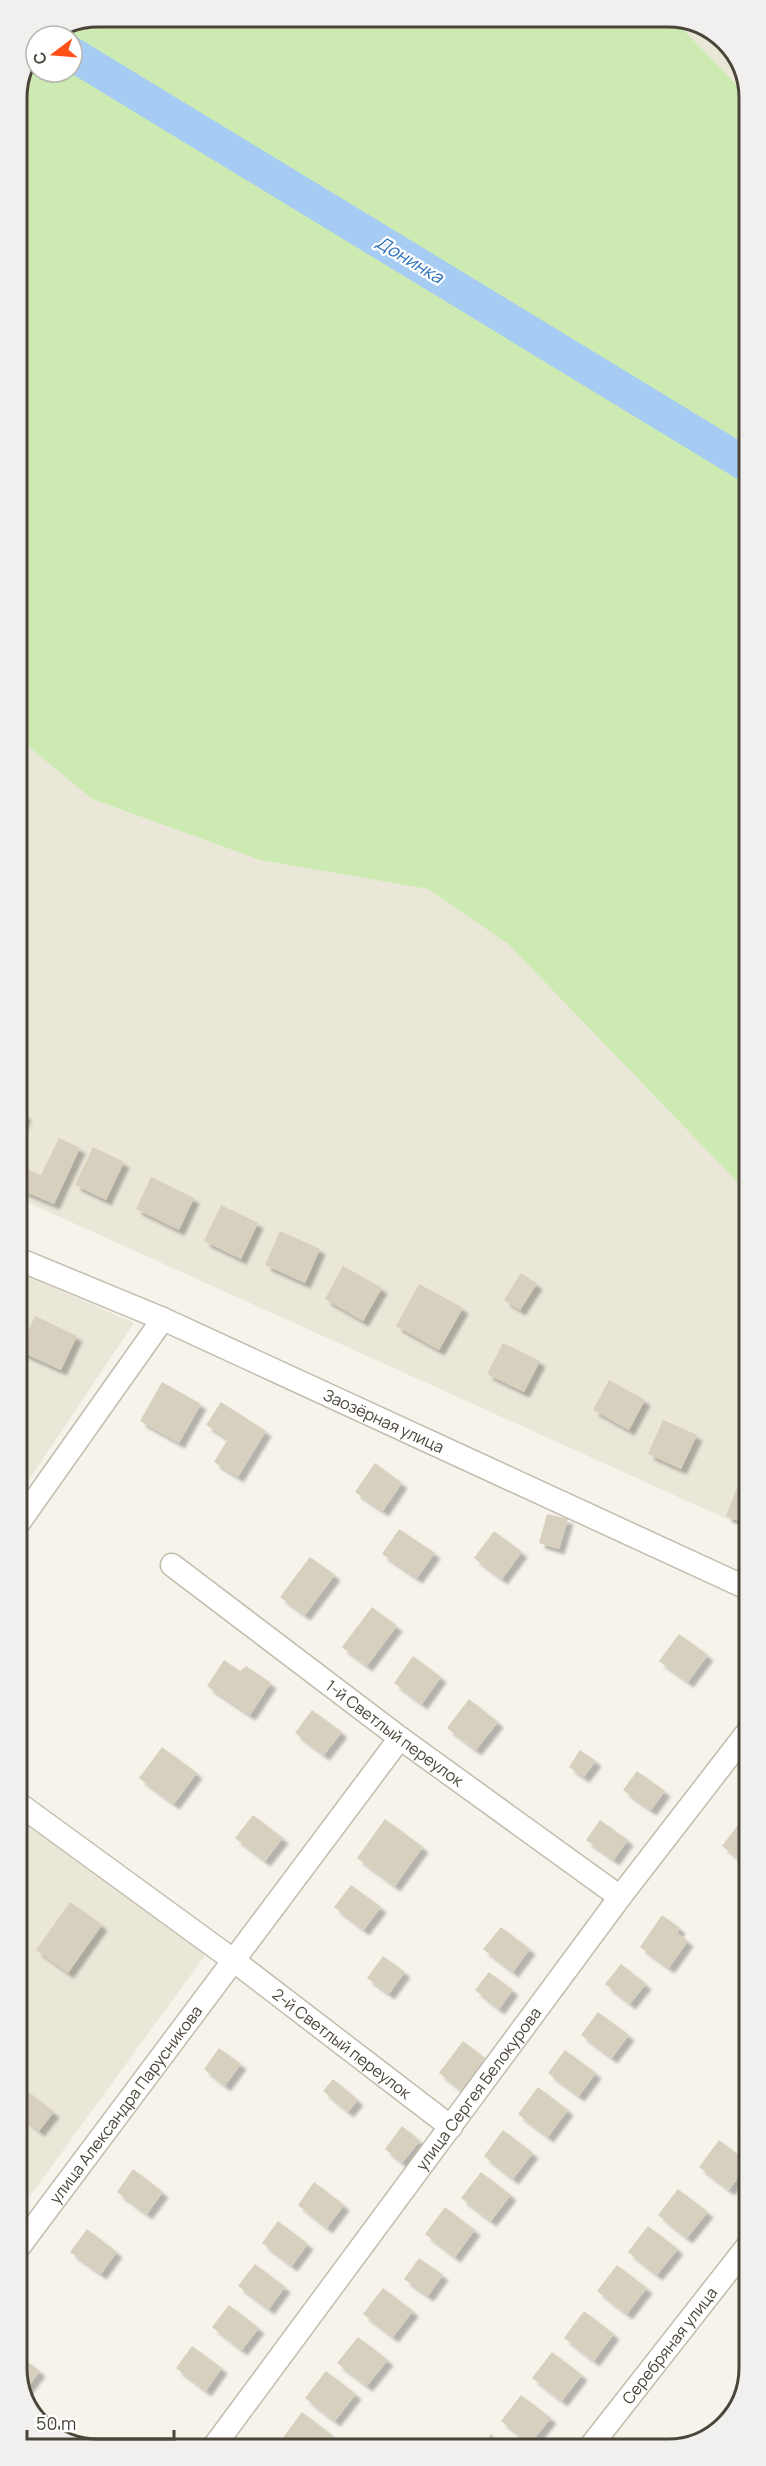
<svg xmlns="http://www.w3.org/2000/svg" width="766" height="2466" font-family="Manrope,sans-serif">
<defs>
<filter id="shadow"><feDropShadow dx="5.5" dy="5.5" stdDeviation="1.5" flood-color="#0004"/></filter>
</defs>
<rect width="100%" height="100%" fill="#f6f3ea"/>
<path fill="#eae6d8" d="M671 17 721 37 747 77V95Z
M17 737 92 799 260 860 428 889 508 944 748 1193 749 1529 18 1198Z
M18 1272 134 1323 18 1496Z
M19 1814 206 1954 19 2211Z"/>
<path fill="#cceab2" d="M98 17H671L747 95 748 1193 508 944 428 889 260 860 92 799 17 737V93L36 51V72H72V36H51Z"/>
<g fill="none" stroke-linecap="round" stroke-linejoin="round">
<path stroke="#a6ccf3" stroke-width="34" d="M72 54 747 465"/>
</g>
<path fill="#d8d0bf" filter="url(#shadow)" d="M18 1111 26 1114 18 1136Z
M59 1138 80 1148 54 1204 21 1190 28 1170 41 1175Z
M93 1147 124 1162 106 1200 75 1185Z
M151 1177 194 1198 179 1230 136 1209Z
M221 1205 258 1223 241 1259 204 1241Z
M280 1231 320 1249 305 1283 265 1265Z
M343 1266 382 1288 363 1321 325 1299Z
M521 1273 537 1284 520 1310 504 1300Z
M419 1284 463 1308 439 1350 396 1326Z
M35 1316 77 1336 61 1370 19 1351Z
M503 1343 540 1361 524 1392 487 1374Z
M609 1380 645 1400 629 1430 593 1410Z
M162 1382 201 1404 179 1443 140 1421Z
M221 1402 266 1431 238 1477 214 1462 228 1439 206 1425Z
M663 1420 697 1435 681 1469 648 1454Z
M375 1463 402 1483 383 1511 355 1492Z
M737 1488 748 1492 749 1525 726 1516Z
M547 1514 568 1519 559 1549 539 1543Z
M399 1529 435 1553 417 1578 382 1554Z
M494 1531 522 1552 502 1579 474 1558Z
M310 1557 335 1575 305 1615 280 1597Z
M372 1607 397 1626 367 1666 342 1647Z
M679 1634 708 1655 688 1682 659 1661Z
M413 1656 441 1677 422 1704 394 1683Z
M224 1660 240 1671 246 1666 271 1683 250 1715 207 1686Z
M469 1699 498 1722 476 1750 447 1728Z
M312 1710 342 1732 324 1755 295 1733Z
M162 1747 197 1773 174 1804 139 1778Z
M580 1750 596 1761 584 1777 569 1767Z
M637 1771 665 1791 651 1810 623 1790Z
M747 1813 749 1814V1867L722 1846Z
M253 1815 283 1838 265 1861 235 1838Z
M385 1819 423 1847 395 1886 357 1858Z
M600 1820 628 1840 614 1860 586 1840Z
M351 1885 381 1907 364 1930 334 1907Z
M70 1902 102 1925 68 1973 36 1950Z
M662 1915 680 1928 677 1933 688 1941 669 1968 640 1947Z
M501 1927 530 1949 513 1972 483 1949Z
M383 1956 405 1972 389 1994 367 1978Z
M621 1964 646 1984 630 2004 605 1984Z
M489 1972 513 1990 499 2009 475 1990Z
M598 2012 629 2035 612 2058 581 2035Z
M463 2041 485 2058 461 2090 439 2073Z
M219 2048 241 2064 225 2086 204 2069Z
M565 2050 596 2073 579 2096 548 2073Z
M333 2079 358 2100 348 2112 323 2091Z
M538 2087 568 2110 548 2137 518 2114Z
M24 2089 54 2112 39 2131 19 2115V2096Z
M749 2114V2138L737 2129Z
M402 2126 420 2141 402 2163 385 2149Z
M503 2130 533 2153 513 2179 484 2156Z
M719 2140 749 2163 729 2190 699 2167Z
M133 2169 163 2192 147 2214 117 2192Z
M481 2172 511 2195 491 2221 461 2198Z
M314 2182 344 2205 327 2228 298 2205Z
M678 2189 708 2212 687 2238 658 2215Z
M445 2207 475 2230 455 2257 425 2234Z
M278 2221 308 2244 292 2266 262 2243Z
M648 2226 678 2249 657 2275 628 2252Z
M87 2229 117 2252 101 2274 70 2252Z
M419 2258 443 2275 428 2296 404 2279Z
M255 2264 285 2287 269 2309 238 2286Z
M617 2265 647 2288 627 2314 597 2291Z
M383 2288 413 2311 393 2337 363 2314Z
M229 2305 259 2328 242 2350 212 2327Z
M584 2311 614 2334 594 2361 564 2338Z
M358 2337 388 2360 367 2386 337 2363Z
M192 2346 222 2368 206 2391 176 2368Z
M552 2352 582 2375 562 2401 532 2378Z
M19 2356 40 2371 23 2394 19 2389Z
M326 2371 356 2394 335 2421 305 2398Z
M521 2395 551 2418 530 2444 501 2421Z
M302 2412 332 2435 322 2448H295L282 2439Z
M491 2434 508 2448H481Z"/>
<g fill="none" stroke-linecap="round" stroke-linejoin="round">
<defs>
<g id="minor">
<path id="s1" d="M18 1259 163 1319 749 1589"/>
<path d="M18 1524 163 1319"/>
<path id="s2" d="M172 1565 400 1738 620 1897"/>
<path id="s3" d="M19 1804 233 1960 451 2127"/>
<path id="s4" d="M19 2247 400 1738"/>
<path id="s5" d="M590 2447 749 2244"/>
<path id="s6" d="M212 2449 620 1897 749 1730"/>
</g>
</defs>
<use href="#minor" stroke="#c2bcac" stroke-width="25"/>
<use href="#minor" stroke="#fff" stroke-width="22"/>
</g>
<g text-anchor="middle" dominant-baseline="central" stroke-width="4.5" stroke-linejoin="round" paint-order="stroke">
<g font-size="16" fill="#4a4538" stroke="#fff">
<text stroke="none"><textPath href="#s1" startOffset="400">Заозёрная улица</textPath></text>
<text stroke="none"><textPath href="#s2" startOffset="279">1-й Светлый переулок</textPath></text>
<text stroke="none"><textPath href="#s3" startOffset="402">2-й Светлый переулок</textPath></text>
<text stroke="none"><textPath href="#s6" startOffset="448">улица Сергея Белокурова</textPath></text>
<text stroke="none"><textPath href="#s4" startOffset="178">улица Александра Парусникова</textPath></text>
<text stroke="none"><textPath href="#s5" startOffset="129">Серебряная улица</textPath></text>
</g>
<g font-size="18" font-style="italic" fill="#2c71bb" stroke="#fff">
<text transform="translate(410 259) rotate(31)">Донинка</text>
</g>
</g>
<path d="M0 0H766V2466H0ZM98 27H668A71 71 0 0 1 739 98V2368A71 71 0 0 1 668 2439H98A71 71 0 0 1 27 2368V98A71 71 0 0 1 98 27Z" fill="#f1f0ef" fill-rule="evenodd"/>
<path fill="none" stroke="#4a4538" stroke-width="3" d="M98 27H668A71 71 0 0 1 739 98V2368A71 71 0 0 1 668 2439H98A71 71 0 0 1 27 2368V98A71 71 0 0 1 98 27Z"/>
<g transform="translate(54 54) rotate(254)"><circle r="28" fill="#ffffff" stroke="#b7b5af" stroke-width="1.5"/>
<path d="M0-4.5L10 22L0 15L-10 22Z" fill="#ff5018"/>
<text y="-9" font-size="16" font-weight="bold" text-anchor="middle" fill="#4a4538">С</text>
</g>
<path d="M27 2430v9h147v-9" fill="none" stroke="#4a4538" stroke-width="3"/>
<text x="36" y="2430" font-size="18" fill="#4a4538" stroke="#ffffff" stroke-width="4.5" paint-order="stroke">50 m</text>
</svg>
